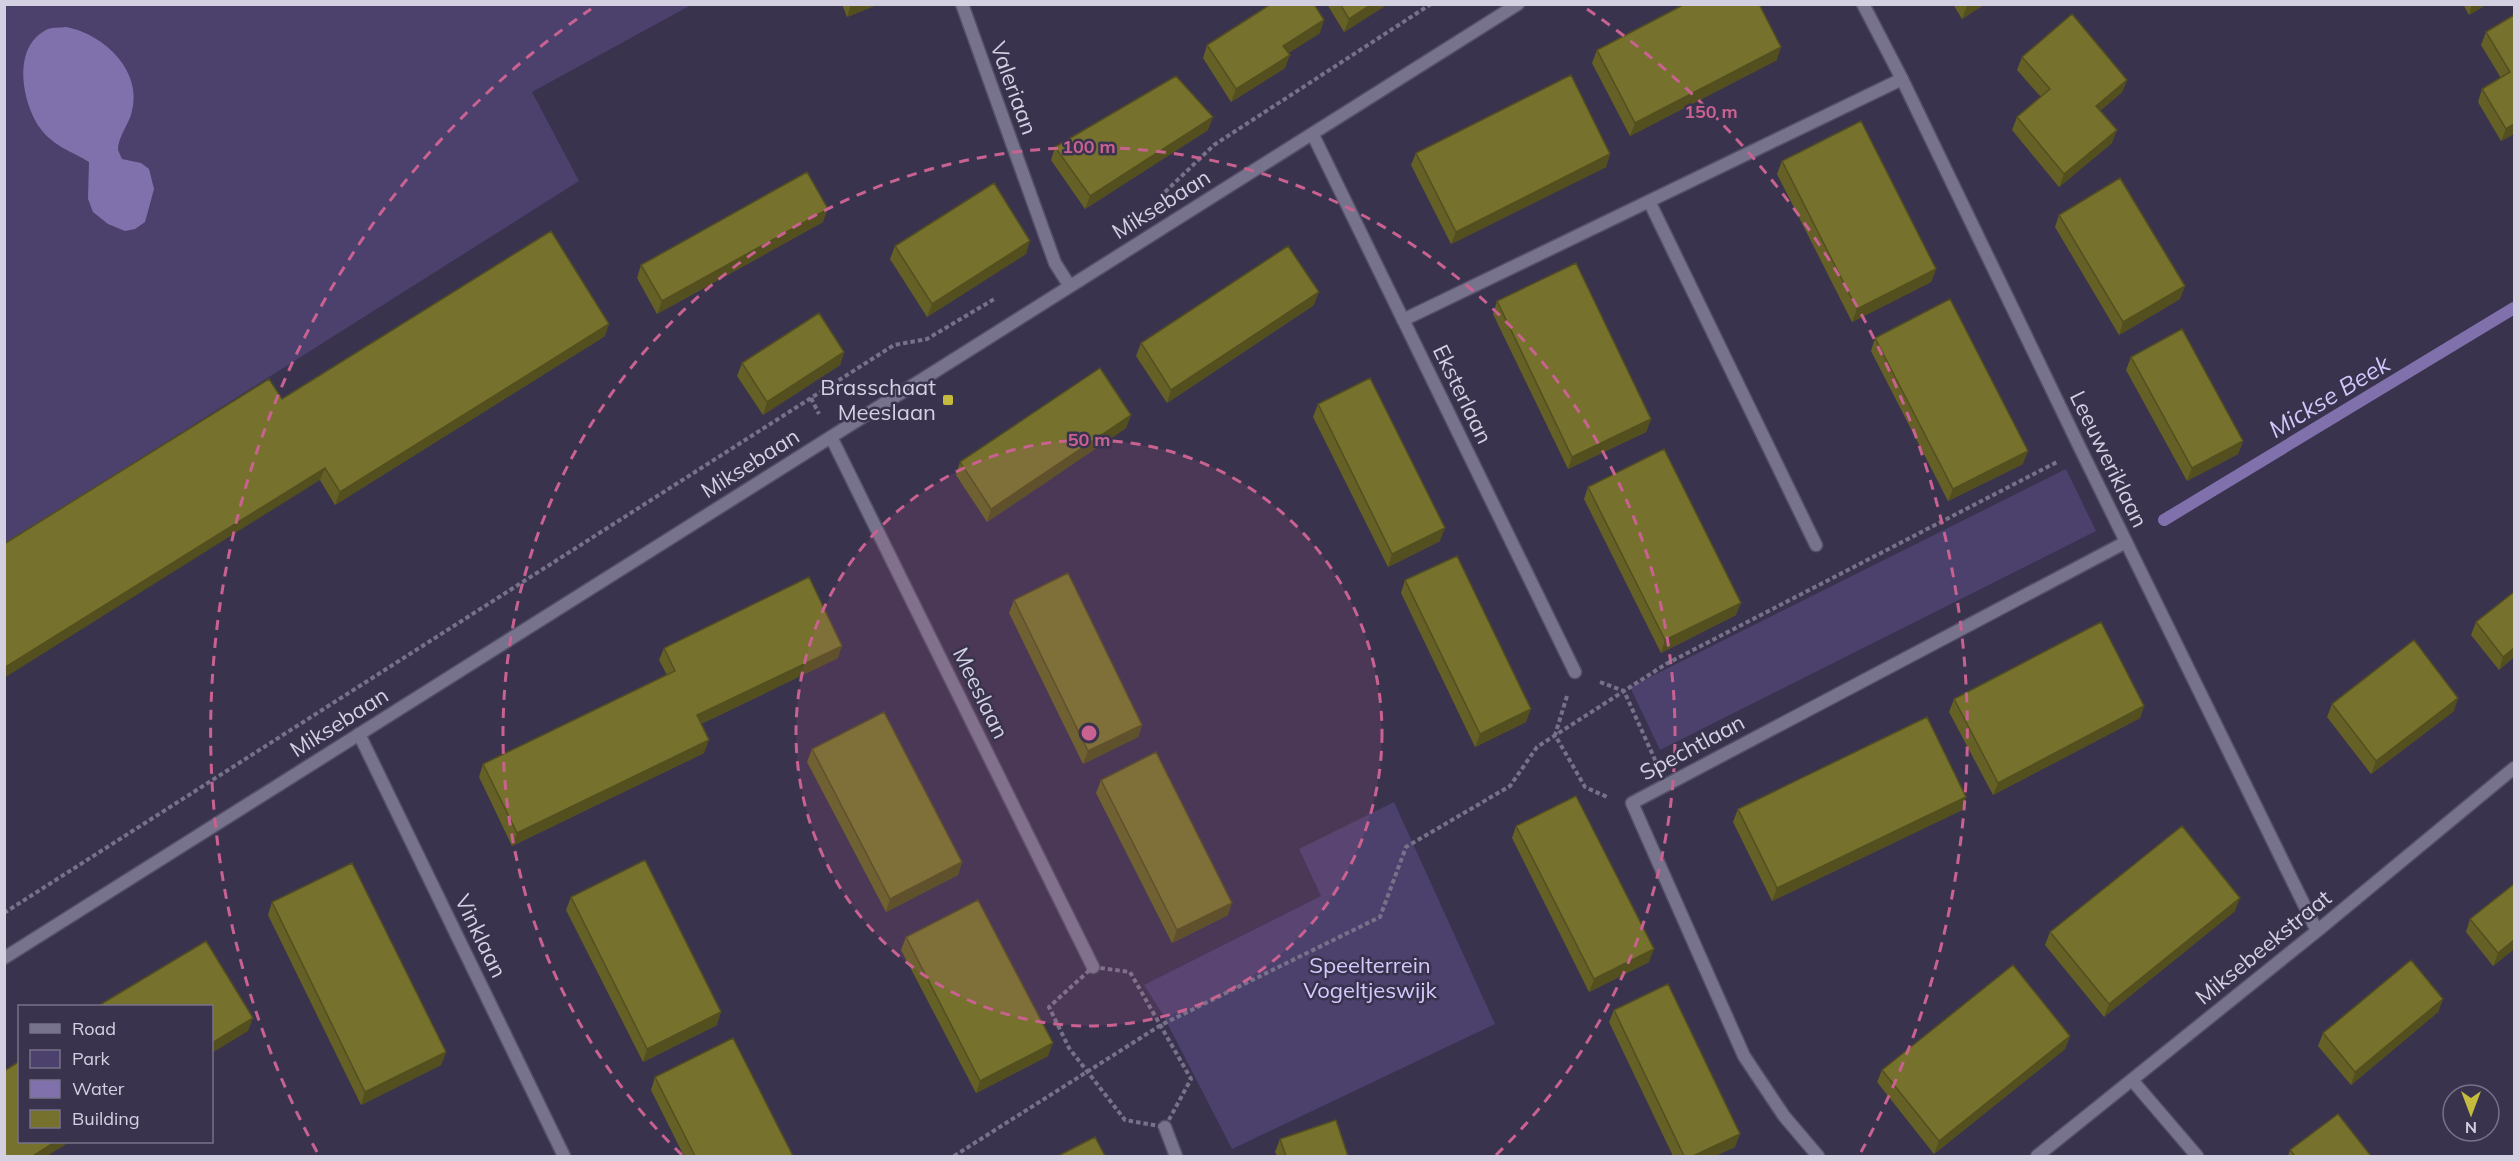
<svg xmlns="http://www.w3.org/2000/svg" width="2519" height="1161" font-family="Mulish,sans-serif">
<rect width="100%" height="100%" fill="#39334e"/>
<path fill="#4c406d" d="M5 5H691L532 92 579 181 5 544Z
M2066 469 2096 531 1660 750 1630 687Z
M1394 802 1495 1024 1232 1149 1162 1013 1144 985 1321 896 1299 849Z"/>
<path fill="#8071ac" d="M66 27C104 34 145 72 131 115 127 126 118 138 118 150L122 159 141 163 149 169 154 189 145 222 135 229 125 231 108 224 93 212 88 199 89 162C71 151 53 146 40 128 22 102 11 46 48 29 53 27 60 28 66 27Z"/>
<g fill="none" stroke-linecap="round" stroke-linejoin="round">
<path stroke="#8071ac" stroke-width="12" d="M2164 520 2514 308"/>
<defs>
<path id="service" d="M1649 201 1816 545
M1403 320 1902 79"/>
<path id="minor" d="M962 4 1055 263 1069 285
M1863 4 1902 79 2081 450 2317 931
M1313 135 1575 672
M831 437 1093 967
M359 734 564 1156
M2132 1080 2197 1156
M1165 1127 1176 1156
M1818 1156 1784 1116 1744 1056 1632 803 2126 542
M2037 1156 2317 931 2514 768"/>
<path id="tertiary" d="M4 958 1518 4"/>
</defs>
<use href="#service" stroke="#554f68" stroke-width="15"/>
<use href="#minor" stroke="#554f68" stroke-width="15"/>
<use href="#tertiary" stroke="#554f68" stroke-width="15"/>
<path stroke="#777289" stroke-width="4" stroke-dasharray="4.5 3" stroke-linecap="butt" d="M1165 192 1214 145 1431 4
M811 398 819 414
M1600 682 1624 691 1656 762
M1567 696 1555 735 1585 787 1607 797
M4 913 894 345 927 339 996 298
M1093 967 1130 972 1191 1079 1165 1127 1125 1120 1069 1048 1049 1007Z
M954 1156 1161 1025 1380 917 1406 847 1510 786 1537 747 1666 664 2057 462"/>
<use href="#service" stroke="#78738d" stroke-width="12"/>
<use href="#minor" stroke="#78738d" stroke-width="12"/>
<use href="#tertiary" stroke="#78738d" stroke-width="12"/>
</g>
<path fill="#656126" d="M842 4H879L847 17Z
M1327 4H1388L1344 32Z
M1953 4H1985L1962 19Z
M2463 4H2487L2469 15Z
M2514 15V134L2501 141 2478 102 2482 89 2501 78 2481 45 2486 32Z
M1320 33 1288 53 1285 68 1231 102 1203 58 1207 45Z
M1597 50 1777 60 1630 136 1592 63Z
M2022 57 2127 80 2122 92 2100 111 2112 143 2059 187 2012 130 2017 117 2041 97 2017 70Z
M1208 130 1085 209 1051 160 1055 147Z
M1416 153 1610 154 1606 167 1451 244 1411 165Z
M1782 161 1936 269 1931 282 1852 322 1777 174Z
M2059 215 2180 299 2119 335 2055 227Z
M823 222 657 314 637 278 641 265Z
M895 246 1026 254 927 317 890 259Z
M1497 301 1651 419 1646 432 1568 469 1493 314Z
M1314 305 1167 403 1136 356 1141 343Z
M605 336 335 505 320 480 282 399Z
M1875 338 2023 464 1948 501 1871 351Z
M844 352 840 365 763 415 737 376 742 363Z
M2131 357 2243 441 2238 454 2187 481 2126 370Z
M1318 404 1440 541 1388 567 1313 417Z
M1131 415 1126 428 987 522 956 475 960 462Z
M1588 487 1736 615 1661 653 1584 499Z
M1405 580 1526 722 1475 747 1401 593Z
M1014 600 1142 725 1138 737 1083 764 1009 613Z
M2476 622 2514 657 2499 670 2471 635Z
M664 648 838 658 701 724 704 753 512 846 479 777 483 764 667 675 659 660Z
M1954 699 2144 706 2140 718 1993 795 1949 712Z
M2332 704 2454 711 2371 774 2327 717Z
M812 749 962 862 958 875 886 912 807 762Z
M1101 780 1228 915 1172 943 1096 793Z
M1738 809 1962 810 1772 901 1733 822Z
M1516 826 1649 962 1589 992 1512 838Z
M571 897 717 1025 643 1062 566 910Z
M272 902 446 1052 441 1065 361 1105 268 915Z
M2235 911 2104 1017 2045 945 2050 932Z
M2470 919 2514 949 2493 966 2466 932Z
M906 937 1048 1056 976 1093 901 950Z
M2443 999 2438 1012 2351 1085 2318 1046 2323 1033Z
M1614 1010 1735 1147 1715 1156H1673L1609 1022Z
M2070 1036 2065 1049 1934 1154 1877 1082 1882 1070Z
M655 1077 793 1156H684L651 1090Z
M1280 1139 1348 1156H1277L1275 1152Z
M2290 1150 2371 1156H2288Z"/>
<path fill="#534f1f" d="M851 4H879L847 17Z
M1372 4H1388L1344 32 1349 19Z
M1969 4H1985L1962 19 1967 6Z
M2472 4H2487L2469 15Z
M1324 20 1320 33 1279 59 1283 46Z
M1781 47 1777 60 1630 136 1635 123Z
M1290 55 1285 68 1231 102 1236 89Z
M2127 80 2122 92 2091 119 2096 106Z
M1213 117 1208 130 1085 209 1090 196Z
M2514 124V134L2501 141 2506 129Z
M2117 130 2112 143 2059 187 2064 174Z
M1610 154 1606 167 1451 244 1456 232Z
M828 209 823 222 657 314 662 301Z
M1030 241 1026 254 927 317 932 304Z
M1936 269 1931 282 1852 322 1857 309Z
M2185 286 2180 299 2119 335 2123 322Z
M1319 292 1314 305 1167 403 1171 390Z
M609 324 605 336 335 505 340 492Z
M844 352 840 365 763 415 767 402Z
M1131 415 1126 428 987 522 991 509Z
M1651 419 1646 432 1568 469 1572 457Z
M2243 441 2238 454 2187 481 2192 468Z
M2028 451 2023 464 1948 501 1953 489Z
M325 468 320 480 4 678V668Z
M1445 528 1440 541 1388 567 1392 554Z
M1741 603 1736 615 1661 653 1665 640Z
M842 646 838 658 692 728 697 715Z
M2514 648V657L2499 670 2503 657Z
M2458 698 2454 711 2371 774 2376 761Z
M2144 706 2140 718 1993 795 1998 783Z
M1531 709 1526 722 1475 747 1480 734Z
M1142 725 1138 737 1083 764 1088 751Z
M709 740 704 753 512 846 517 833Z
M1966 797 1962 810 1772 901 1777 888Z
M962 862 958 875 886 912 890 899Z
M2240 898 2235 911 2104 1017 2109 1004Z
M1232 903 1228 915 1172 943 1177 930Z
M2514 940V949L2493 966 2498 953Z
M1654 949 1649 962 1589 992 1594 979Z
M2443 999 2438 1012 2351 1085 2355 1072Z
M721 1012 717 1025 643 1062 647 1049Z
M253 1018 248 1031 212 1053V1043Z
M2070 1036 2065 1049 1934 1154 1939 1141Z
M1053 1043 1048 1056 976 1093 980 1081Z
M446 1052 441 1065 361 1105 365 1092Z
M1740 1134 1735 1147 1715 1156H1693Z
M55 1142H70L47 1156H33Z"/>
<path fill="#76712c" stroke="#534f1f" stroke-width="1.5" d="M1271 4H1314L1324 20 1283 46 1290 55 1236 89 1207 45Z
M1340 4H1372L1349 19Z
M1685 4H1759L1781 47 1635 123 1597 50Z
M2072 14 2127 80 2096 106 2117 130 2064 174 2017 117 2050 89 2022 57Z
M2514 15V124L2506 129 2482 89 2510 72 2486 32Z
M1571 75 1610 154 1456 232 1416 153Z
M1176 76 1213 117 1090 196 1055 147Z
M1861 121 1936 269 1857 309 1782 161Z
M807 172 828 209 662 301 641 265Z
M2120 178 2185 286 2123 322 2059 215Z
M994 183 1030 241 932 304 895 246Z
M551 231 609 324 340 492 325 468 4 668V544L269 379 282 399Z
M1288 246 1319 292 1171 390 1141 343Z
M1576 263 1651 419 1572 457 1497 301Z
M1950 299 2028 451 1953 489 1875 338Z
M819 313 844 352 767 402 742 363Z
M2182 329 2243 441 2192 468 2131 357Z
M1100 368 1131 415 991 509 960 462Z
M1370 378 1445 528 1392 554 1318 404Z
M1664 449 1741 603 1665 640 1588 487Z
M1457 556 1531 709 1480 734 1405 580Z
M1068 573 1142 725 1088 751 1014 600Z
M809 577 842 646 697 715 709 740 517 833 483 764 675 671 664 648Z
M2514 592V648L2503 657 2476 622Z
M2101 622 2144 706 1998 783 1954 699Z
M2414 640 2458 698 2376 761 2332 704Z
M884 712 962 862 890 899 812 749Z
M1927 717 1966 797 1777 888 1738 809Z
M1156 752 1232 903 1177 930 1101 780Z
M1576 796 1654 949 1594 979 1516 826Z
M2182 826 2240 898 2109 1004 2050 932Z
M645 860 721 1012 647 1049 571 897Z
M352 863 446 1052 365 1092 272 902Z
M2514 884V940L2498 953 2470 919Z
M978 900 1053 1043 980 1081 906 937Z
M206 941 253 1018 212 1043V1006H98Z
M2411 960 2443 999 2355 1072 2323 1033Z
M2013 965 2070 1036 1939 1141 1882 1070Z
M1668 984 1740 1134 1693 1156H1684L1614 1010Z
M733 1038 793 1156H695L655 1077Z
M20 1061V1142H55L33 1156H4V1071Z
M2338 1114 2371 1156H2295L2290 1150Z
M1336 1120 1348 1156H1286L1280 1139Z
M1095 1137 1105 1156H1058Z"/>
<circle cx="1089" cy="733" r="293" fill="#c96291" fill-opacity=".12"/>
<g fill="none" stroke="#c96291" stroke-width="3" stroke-dasharray="10 8">
<circle cx="1089" cy="733" r="293"/>
<path d="M682 1155A586 586 0 1 1 1496 1155"/>
<path d="M317 1152A879 879 0 0 1 591 9M1587 9A879 879 0 0 1 1861 1152"/>
</g>
<rect fill="#c5bc3d" stroke="#39334e" stroke-width="2" x="942" y="394" width="12" height="12" rx="3"/>
<g text-anchor="middle" dominant-baseline="central" stroke-width="5" stroke-linejoin="round" paint-order="stroke">
<g font-size="22" fill="#d3d0e1" stroke="#39334e">
<text transform="translate(1014 88) rotate(70)">Valeriaan</text>
<text transform="translate(1161 204) rotate(-32)">Miksebaan</text>
<text transform="translate(1463 394) rotate(64)">Eksterlaan</text>
<text transform="translate(2109 459) rotate(64)">Leeuweriklaan</text>
<text transform="translate(750 463) rotate(-32)">Miksebaan</text>
<text transform="translate(981 693) rotate(64)">Meeslaan</text>
<text transform="translate(339 722) rotate(-32)">Miksebaan</text>
<text transform="translate(1692 747) rotate(-28)">Spechtlaan</text>
<text transform="translate(481 936) rotate(64)">Vinklaan</text>
<text transform="translate(2263 947) rotate(-39)">Miksebeekstraat</text>
</g>
<g font-size="22" fill="#d3d0e1" stroke="#39334e" text-anchor="end">
<text x="936" y="387">Brasschaat<tspan x="936" dy="25">Meeslaan</tspan></text>
</g>
<g font-size="22" fill="#d5cafe" stroke="#39334e">
<text x="1370" y="965">Speelterrein<tspan x="1370" dy="25">Vogeltjeswijk</tspan></text>
</g>
<g font-size="24" font-style="italic" fill="#d2c6fa" stroke="#39334e">
<text transform="translate(2329 396) rotate(-31)">Mickse Beek</text>
</g>
</g>
<circle cx="1089" cy="733" r="9" fill="#c96291" stroke="#39334e" stroke-width="3"/>
<g font-size="18" text-anchor="middle" font-weight="bold" fill="#c96291" stroke="#39334e" stroke-width="5" stroke-linejoin="round" paint-order="stroke">
<text x="1711" y="118">150 m</text>
<text x="1089" y="153">100 m</text>
<text x="1089" y="446">50 m</text>
</g>
<rect width="2519" height="1161" fill="none" stroke="#d3d0e1" stroke-width="12"/>
<rect x="18" y="1005" width="195" height="138" fill="#39334e" stroke="#777289" stroke-width="1.5"/>
<rect x="30" y="1024" width="30" height="9" fill="#78738d" stroke="#777289" stroke-width="1.5"/>
<text x="72" y="1035" font-size="18" fill="#d3d0e1">Road</text>
<rect x="30" y="1050" width="30" height="18" fill="#4c406d" stroke="#777289" stroke-width="1.5"/>
<text x="72" y="1065" font-size="18" fill="#d3d0e1">Park</text>
<rect x="30" y="1080" width="30" height="18" fill="#8071ac" stroke="#777289" stroke-width="1.5"/>
<text x="72" y="1095" font-size="18" fill="#d3d0e1">Water</text>
<rect x="30" y="1110" width="30" height="18" fill="#76712c" stroke="#777289" stroke-width="1.5"/>
<text x="72" y="1125" font-size="18" fill="#d3d0e1">Building</text>
<g transform="translate(2471 1113) rotate(180)"><circle r="28" fill="#39334e" stroke="#777289" stroke-width="1.5"/>
<path d="M0-4.5L10 22L0 15L-10 22Z" fill="#c5bc3d"/>
<text y="-9" font-size="16" font-weight="bold" text-anchor="middle" fill="#d3d0e1">N</text>
</g>
</svg>
